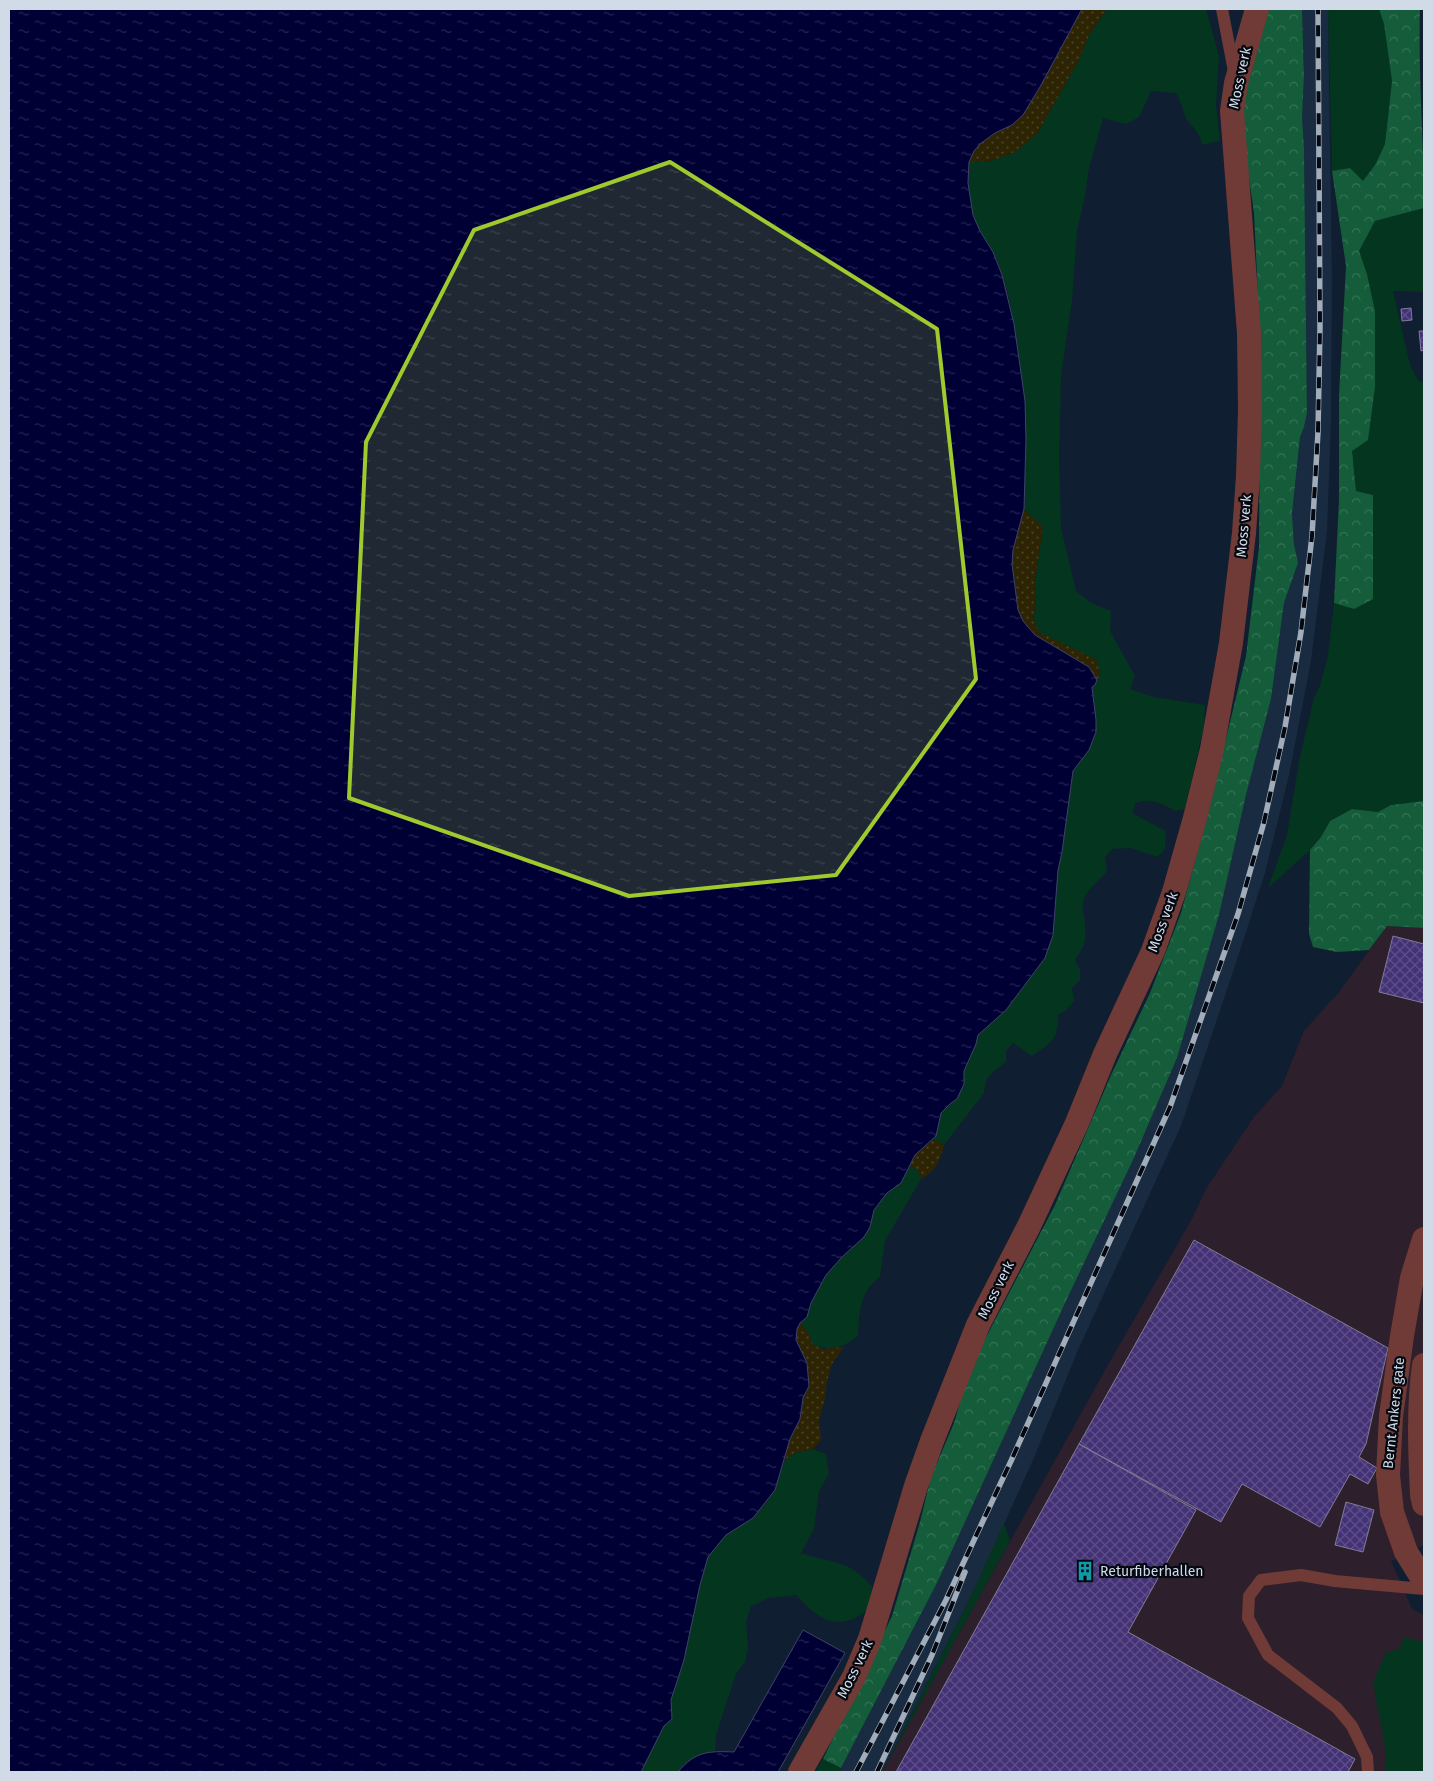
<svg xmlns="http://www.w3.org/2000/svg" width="1433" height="1781" font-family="'Fira Sans',sans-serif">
<defs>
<pattern id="forest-crowns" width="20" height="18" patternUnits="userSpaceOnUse" patternTransform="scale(1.25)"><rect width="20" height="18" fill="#145c3a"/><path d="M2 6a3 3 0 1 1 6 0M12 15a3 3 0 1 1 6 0" fill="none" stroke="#357356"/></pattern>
<pattern id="sand-dots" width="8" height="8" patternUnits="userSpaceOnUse" patternTransform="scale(1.25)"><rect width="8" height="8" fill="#2c2403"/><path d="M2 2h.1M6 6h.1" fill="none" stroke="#4a4328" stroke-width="1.8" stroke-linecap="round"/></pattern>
<pattern id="water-ripples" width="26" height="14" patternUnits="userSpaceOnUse" patternTransform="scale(1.25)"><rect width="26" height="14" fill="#000035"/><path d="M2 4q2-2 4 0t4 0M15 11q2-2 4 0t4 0" fill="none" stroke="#242552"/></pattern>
<pattern id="building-cross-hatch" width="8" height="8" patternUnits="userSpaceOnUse" patternTransform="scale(1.25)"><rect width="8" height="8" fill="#443276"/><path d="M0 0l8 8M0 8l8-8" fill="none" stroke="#5e4f8a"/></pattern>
</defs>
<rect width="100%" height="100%" fill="#101e31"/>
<path fill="#2d202c" d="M1387 926 1424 928V1545L1391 1561 1412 1609 1424 1615V1772H882L1109 1363 1192 1219 1206 1189 1254 1117 1282 1086 1304 1031 1339 992Z"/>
<path fill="#182b41" d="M1302 9H1328L1332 279 1331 422 1327 531 1311 661 1289 775 1265 873 1234 969 1181 1126 1078 1350 1033 1460 975 1588 882 1772H839L938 1581 1066 1301 1133 1160 1177 1058 1219 915 1246 795 1271 699 1284 603 1298 563 1294 544 1292 514 1300 437 1304 427 1307 413 1304 147 1302 118 1304 77Z"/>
<path fill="#04351e" d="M1107 9H1206L1219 56 1216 106 1220 141 1202 145C1200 134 1194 128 1187 120 1183 113 1182 102 1176 93L1151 91 1139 117 1126 124 1103 118 1089 168 1085 196 1077 231 1072 301 1061 375 1059 459 1061 528 1076 591 1091 603 1111 611 1110 631 1135 676 1130 689 1153 697 1205 705 1204 725 1185 809 1175 811C1163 804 1150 797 1136 803L1132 813 1166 831 1165 849 1158 857 1131 848 1112 849 1105 857 1107 871C1100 881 1085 890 1083 903 1082 906 1083 911 1084 915 1086 937 1088 941 1075 960L1080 970V980L1072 988 1074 1001 1065 1011 1058 1015C1058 1041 1052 1042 1032 1056L1013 1043 1006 1051V1062L994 1071 986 1080 984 1093 944 1145 934 1139 936 1136 941 1113 957 1099 964 1084V1071L976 1044 977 1035 1006 1010 1055 913 1058 870 1062 852 1073 771 1089 750 1095 706 1092 687 1095 685 1100 676 1097 660 1039 633 1033 618 1036 607 1035 581 1043 527 1024 509C1026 447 1026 385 1014 324 1010 300 1004 273 993 251 989 243 983 237 979 229 969 207 968 185 969 162H985L999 158 1015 152 1037 134 1079 60 1089 35Z
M1328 9H1379L1384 24 1392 81 1385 144 1375 165 1363 182 1350 169 1332 171Z
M1424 208V292L1393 291 1410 365 1419 382 1424 380V801L1391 805 1378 812 1352 809 1330 821 1321 837 1310 850 1268 888 1287 835 1300 756 1314 698 1320 686 1328 655 1334 603 1354 609 1373 495 1356 491 1352 451 1375 311 1367 274 1358 251 1375 221Z
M909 1164 919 1171 921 1179 885 1241 880 1277C860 1291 859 1313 858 1336 841 1349 833 1351 812 1345L809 1334 800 1323 807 1317 811 1303 826 1275 870 1227 874 1210 887 1193 901 1183Z
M813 1449 826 1454 829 1474 819 1491 814 1529 801 1553C831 1563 851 1560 872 1587L870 1607C842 1634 819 1621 796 1595L769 1598 751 1606 746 1621 748 1648 745 1662 736 1674 716 1735 715 1751C699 1754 689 1759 678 1772H641L664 1726 670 1720 671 1712V1700L684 1660 700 1585 708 1557 726 1535 753 1518 766 1503 775 1490 785 1460 794 1453Z
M1004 1523 1010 1541 883 1771 975 1588Z
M1404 1637 1424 1642V1772H1386L1385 1748 1373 1682 1386 1652 1399 1649Z
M823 1759 841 1768 839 1772H815Z"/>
<path fill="url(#forest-crowns)" d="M1266 9H1302L1304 77 1302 118 1304 147 1307 413 1304 427 1300 437 1292 514 1294 544 1298 563 1284 603 1271 699 1246 795 1219 915 1177 1058 1133 1160 1066 1301 938 1581 841 1768 823 1759 892 1616 920 1522 931 1477 954 1423 965 1385 983 1343 1055 1205 1111 1075 1150 993 1181 913 1207 817 1246 656 1259 547 1260 369 1257 276 1254 213 1238 103Z
M1379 9H1420C1418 75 1424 142 1424 208L1375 221 1359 251 1367 274 1375 311V387L1368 440 1352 451 1356 491 1373 495V599L1354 609 1334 603 1339 500V395L1346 266 1332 171 1350 168 1363 181 1375 165 1385 144 1392 81 1384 24Z
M1424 801V928L1387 926 1369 950 1337 952 1313 947 1309 934 1310 850 1321 837 1330 821 1352 809 1378 812 1391 805Z"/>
<path fill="url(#sand-dots)" d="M1082 9H1107L1089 35 1079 60 1037 134 1015 152 999 158 985 162H969L974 151 980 144 995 133 1012 125 1040 87Z
M1024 509 1043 527 1035 581 1036 607 1033 618 1039 632 1097 660 1100 676 1097 680 1089 667 1035 635 1023 621 1018 610 1012 564 1013 550Z
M934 1139 944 1145C940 1161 936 1171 921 1179L918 1171 909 1164 915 1155Z
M800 1323 809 1334 813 1345 823 1349 844 1347 832 1364 827 1381 825 1399 819 1419 821 1440 813 1449 794 1453 785 1460 786 1450 802 1411 803 1398 806 1392 807 1363 796 1340 797 1329Z"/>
<path fill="url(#water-ripples)" stroke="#3f426a" d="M9 9H1082L1040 87 1023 115 1012 125 995 133 980 144 974 151 969 162 968 183 973 215 980 231 993 252 1002 275 1014 324 1025 401 1026 439 1024 509 1013 550 1012 564 1018 610 1023 621 1035 635 1089 667 1097 680 1095 685 1092 687 1096 720V732L1089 750 1073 771 1062 852 1058 870 1053 935 1045 958 1006 1010 978 1035 976 1044 964 1071V1084L957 1099 951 1103 941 1113 936 1136 915 1155 901 1183 887 1193 874 1210 870 1227 864 1237 842 1257 826 1275 811 1303 807 1317 800 1323 797 1329 796 1340 807 1363 809 1386 803 1398 800 1419 790 1439 775 1490 753 1518 726 1535 708 1557 700 1585 684 1660 671 1700 672 1719 664 1726 641 1772H9Z
M803 1630 845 1653 778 1772H678C695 1751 709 1751 734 1752Z"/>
<path fill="url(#building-cross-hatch)" stroke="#7f7b96" d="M1411 308 1412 320 1402 321 1401 309Z
M1419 331H1424V350L1421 351Z
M1393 936 1424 944V1003L1379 992Z
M1194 1240 1388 1348 1366 1444 1359 1457 1377 1468 1368 1484 1350 1474 1320 1527 1242 1484 1221 1522 1079 1444Z
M1079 1444 1196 1510 1128 1632 1355 1759 1348 1772H896Z
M1346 1502 1374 1510 1363 1552 1335 1545Z"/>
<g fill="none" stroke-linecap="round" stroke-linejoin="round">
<path stroke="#703a36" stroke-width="12" d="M1222 9 1234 71
M1368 1772 1367 1757 1352 1726 1337 1708 1268 1655 1248 1618 1249 1596 1261 1580 1301 1575 1335 1581 1424 1589"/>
<path stroke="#703a36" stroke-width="24" d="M1424 1239 1412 1278 1402 1336 1391 1416 1388 1475 1392 1512 1406 1552 1424 1581
M1424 1365C1418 1409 1420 1451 1422 1495L1424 1504
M800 1772 854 1677 870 1639 916 1486 932 1441 978 1325 1029 1226 1077 1123 1105 1054 1153 951 1174 892 1195 818 1212 749 1231 643 1244 533 1248 476 1250 410 1249 333 1232 111 1236 83 1257 9"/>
<defs>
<path id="rail" d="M856 1772 946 1600 1011 1461 1170 1107 1238 914 1264 822 1285 727 1301 632 1312 536 1318 432 1320 327 1318 9
M877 1772 932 1655 965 1572"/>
</defs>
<use href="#rail" stroke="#a2adbb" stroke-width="5.5"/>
<use href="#rail" stroke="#040810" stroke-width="4" stroke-dasharray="11" stroke-linecap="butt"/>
</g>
<path fill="#9fca2d" fill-opacity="0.2" stroke="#9fca2d" stroke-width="4" stroke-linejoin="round" d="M670 162 937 329 976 679 836 875 629 896 349 798 366 442 474 230Z"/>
<defs>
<symbol id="building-bare" viewBox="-9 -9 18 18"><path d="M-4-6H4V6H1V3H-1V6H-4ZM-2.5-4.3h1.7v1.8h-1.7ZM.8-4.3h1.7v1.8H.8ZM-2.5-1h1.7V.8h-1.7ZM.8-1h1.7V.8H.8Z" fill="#0f9aa8" stroke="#040810" stroke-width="2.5" paint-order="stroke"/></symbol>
</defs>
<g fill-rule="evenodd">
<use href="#building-bare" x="1071" y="1557" width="28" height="28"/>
</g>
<g text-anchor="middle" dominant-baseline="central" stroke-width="4.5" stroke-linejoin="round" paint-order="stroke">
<g font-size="14" fill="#d1dbe7" stroke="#040810">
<text transform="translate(1240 78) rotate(-78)">Moss verk</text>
<text transform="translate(1244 526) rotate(-85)">Moss verk</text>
<text transform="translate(1163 922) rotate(-70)">Moss verk</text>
<text transform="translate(996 1290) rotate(-63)">Moss verk</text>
<text transform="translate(1394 1413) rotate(-84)">Bernt Ankers gate</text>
<text transform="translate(855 1669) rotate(-64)">Moss verk</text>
</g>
<g font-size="14" fill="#d1dbe7" stroke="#040810" text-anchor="start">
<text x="1100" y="1571">Returfiberhallen</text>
</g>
</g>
<rect width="1433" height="1781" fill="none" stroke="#d1dbe7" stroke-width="20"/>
</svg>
